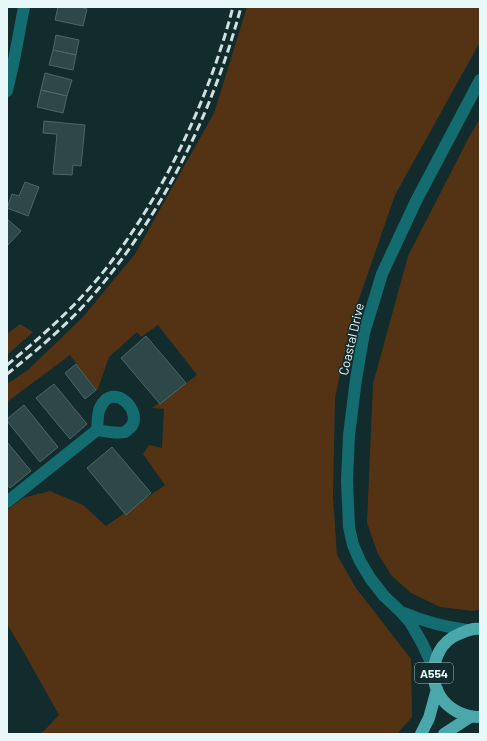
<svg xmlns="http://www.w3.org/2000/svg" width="487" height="741" font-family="Barlow,sans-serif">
<rect width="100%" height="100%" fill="#122b2c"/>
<path fill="#543314" d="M247 7H480V42L395 195 351 322 335 398 333 497 337 555 356 588 411 659 412 717 397 734H38L44 731 59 715 22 649 7 624V510L23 498 50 491 83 505 106 526 165 485 143 454 149 445 162 448 164 409 152 408 197 375 158 325 141 337 137 332 109 357 97 391 70 355 7 402V384L28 370 83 317 135 254 214 113Z
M480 118V609L474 611 440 607 411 593 392 576 378 554 367 523 373 384 408 256 467 141Z
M20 324 33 332 7 355V334Z"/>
<path fill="#2e4849" stroke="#4c6768" d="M58 7H80L87 9 83 26 55 20Z
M56 35 79 40 76 55 53 50Z
M53 50 76 55 73 70 49 65Z
M45 73 72 80 67 96 41 90Z
M41 90 67 96 63 113 37 107Z
M44 121 85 125 81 166 73 165 72 175 53 174 57 134 43 133Z
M25 182 39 187 28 216 7 208 12 194 19 196Z
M7 219 21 231 7 246Z
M146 336 186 383 160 404 121 358Z
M76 364 96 390 85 399 65 373Z
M54 384 87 424 70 439 36 398Z
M24 405 58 447 40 462 7 421V419Z
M7 442 31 471 10 488 7 484Z
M112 447 151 493 126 515 87 468Z"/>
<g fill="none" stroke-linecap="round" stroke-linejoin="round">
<path stroke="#136c6f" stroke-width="12" d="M7 91 14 60 24 7
M7 502 97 430C98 423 97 414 100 408 113 379 145 413 130 428 128 429 127 431 125 432 118 434 103 431 97 430
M404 613C425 622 445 627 467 630
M434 669 422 643 410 622 401 612 384 596 370 578 360 561 353 545 349 527 347 481 349 435 356 379 364 333 382 274 416 201 480 80"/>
<path stroke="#4aa8ab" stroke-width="12" d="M480 629C472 628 466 631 459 634 451 637 443 644 439 652 423 684 445 717 480 717
M421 734 429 718 437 689
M444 734 470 717"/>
<path stroke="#d0e0e1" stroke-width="3" stroke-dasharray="8 4" stroke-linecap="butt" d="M7 365C46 333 84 299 114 258 168 185 210 95 233 7
M7 374C40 348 73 320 100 287 167 206 214 108 241 7"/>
</g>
<g text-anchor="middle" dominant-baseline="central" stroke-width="3" stroke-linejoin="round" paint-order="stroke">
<rect fill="#122b2c" stroke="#a8babb" stroke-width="1" x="415" y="663" width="38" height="20" rx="3"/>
<g font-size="12" font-weight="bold" fill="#e8f7f8">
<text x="434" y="673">A554</text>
</g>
<g font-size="13" fill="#e8f7f8" stroke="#122b2c">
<text transform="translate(351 339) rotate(-77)">Coastal Drive</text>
</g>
</g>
<rect width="487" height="741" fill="none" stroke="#e8f7f8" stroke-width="16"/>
</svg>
